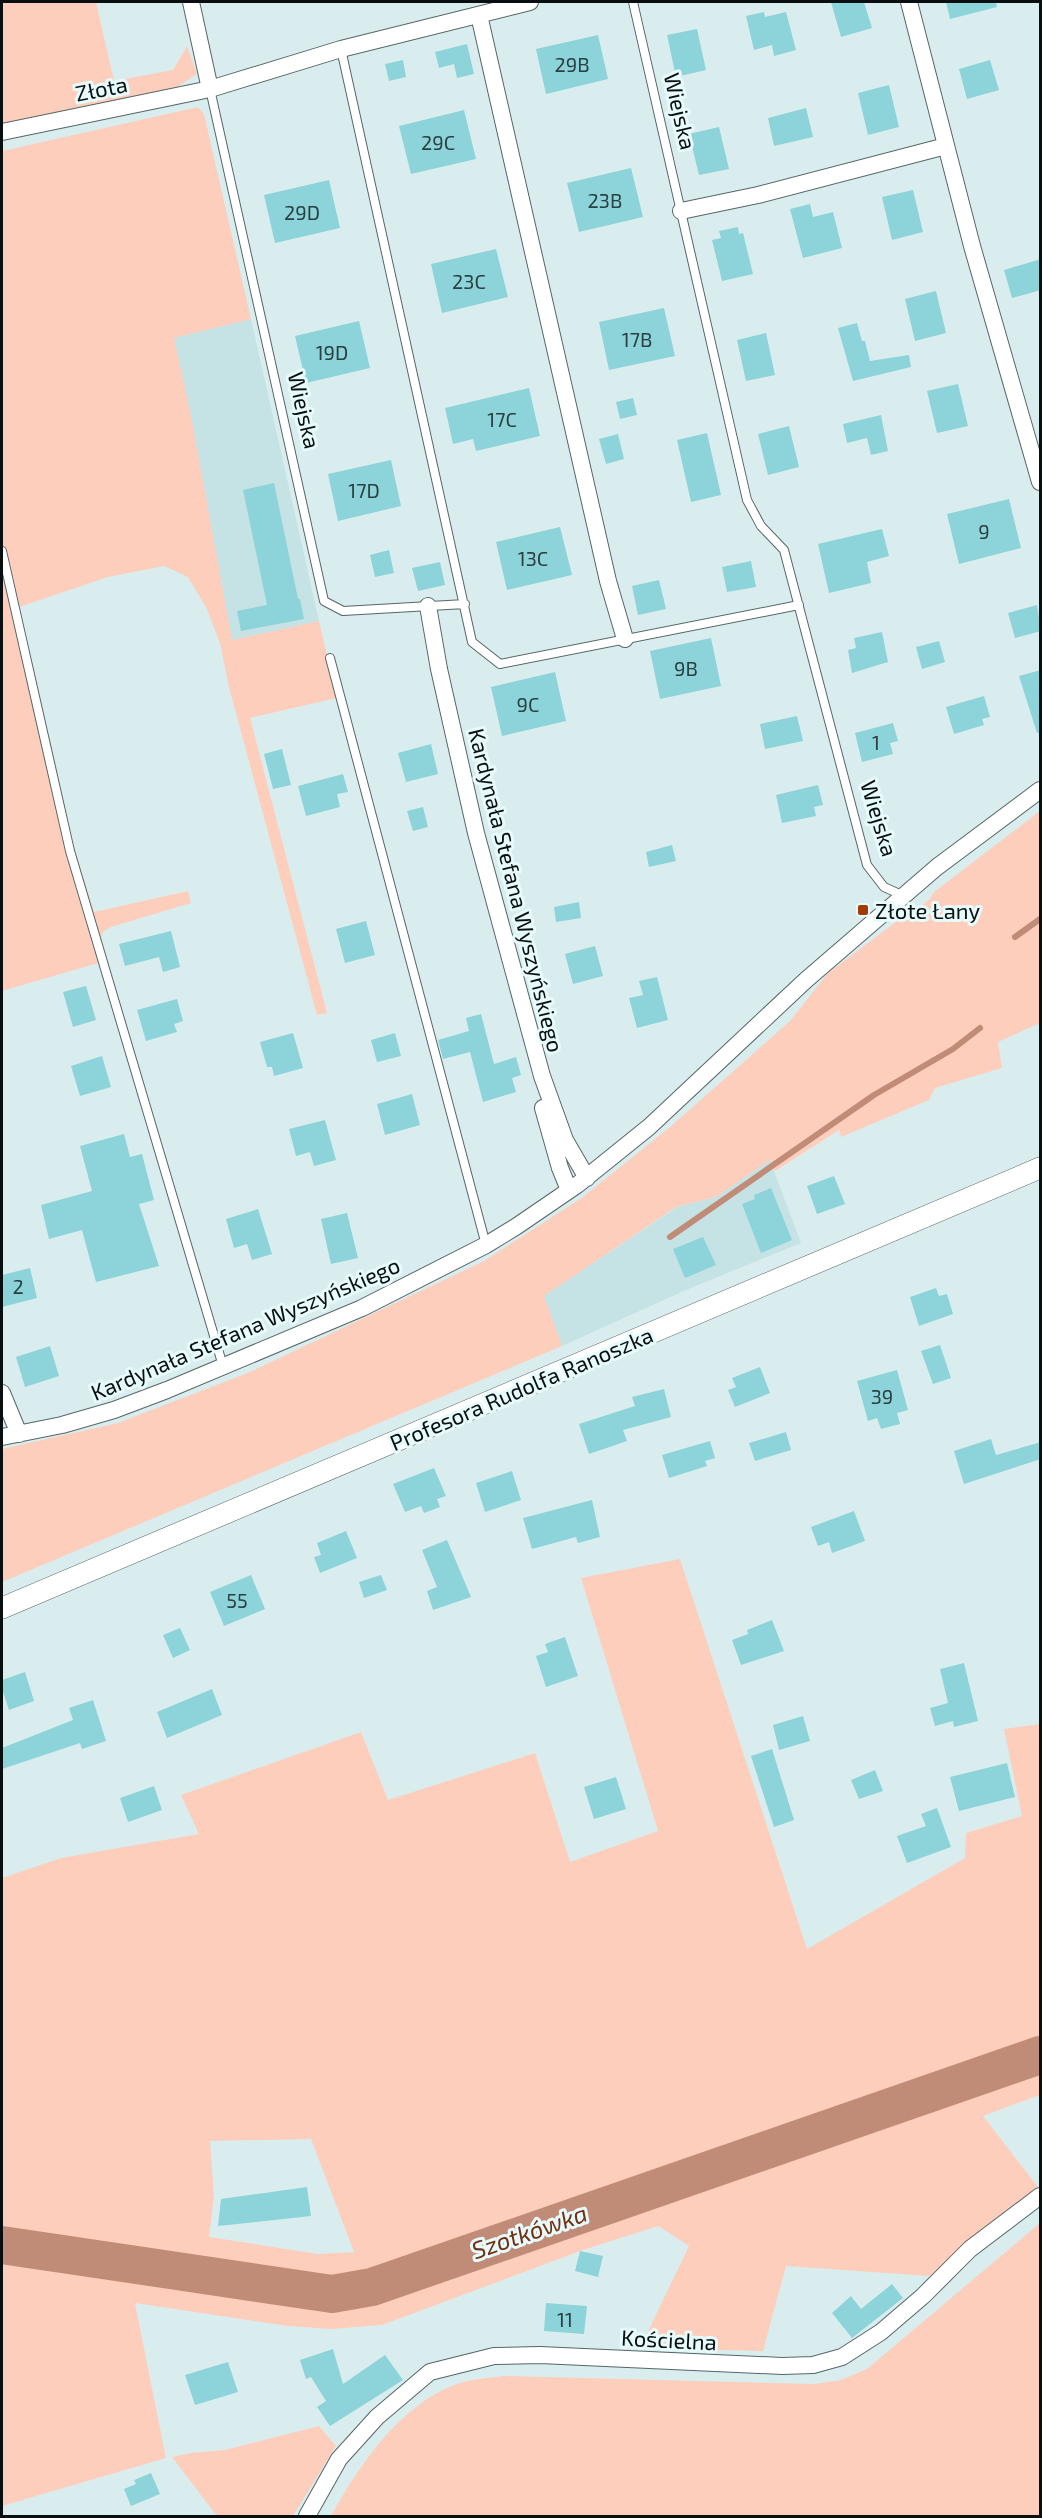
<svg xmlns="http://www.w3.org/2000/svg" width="1042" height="2518" font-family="'Exo 2',sans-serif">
<rect width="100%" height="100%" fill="#daedee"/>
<path fill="#c5e2e4" d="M251 319 319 621 232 641 191 416 174 338Z
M770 1160 801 1243 686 1290 562 1346 544 1296 677 1207 716 1197Z"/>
<path fill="#fdcebb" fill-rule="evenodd" d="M2 2H96L114 81 173 70 187 46 197 74 174 89 2 126Z
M198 107 204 114 251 319 174 338 191 416 232 640 319 621 337 698 250 718 327 1013 317 1015 229 687 220 643 206 607 188 577 164 566 108 577 19 607 72 841 94 912 188 891 191 903 111 927 104 931 100 939 105 961 2 991V151Z
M1040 811V1023L998 1042 1002 1068 935 1088 929 1100 841 1137 839 1130 775 1171 770 1160 716 1197 676 1207 544 1296 562 1346 2 1582V1449L118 1423 250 1372 484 1261 583 1197 670 1127 790 1021 828 973 905 915C917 910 927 904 934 892Z
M680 1559 807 1949 965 1858 966 1833 1022 1816 1004 1729 1040 1724V2095L983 2116 1038 2187 929 2276 786 2266 763 2351 640 2348 689 2246 658 2226 583 2250 382 2325 331 2329 288 2326 135 2303 166 2458 2 2506V1878L61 1858 199 1834 181 1795 361 1732 388 1800 535 1753 570 1862 658 1831 581 1578ZM311 2139 354 2252 318 2254 209 2237 214 2196 210 2141Z
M1040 2223V2516H331C358 2467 399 2406 454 2385 470 2379 487 2378 504 2376L814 2384 841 2380 867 2369Z
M319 2426 336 2446 293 2516H217L172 2457 191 2453 225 2450Z"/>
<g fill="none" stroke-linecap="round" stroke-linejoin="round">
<path stroke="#c18c77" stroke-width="6" d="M1015 937 1040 919
M670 1237 874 1095 953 1049 980 1028"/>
<path stroke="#c18c77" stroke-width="38" d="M2 2245 332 2294 372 2287 1040 2055"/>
</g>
<path fill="#8cd4d9" d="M831 2H864L872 28 841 37Z
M946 2H996L997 7 950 19Z
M764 12 765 17 786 12 796 50 774 56 772 45 754 50 746 16Z
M697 29 706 70 676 77 667 35Z
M598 35 608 79 546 94 536 49Z
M467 44 474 74 457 78 454 64 439 68 435 52Z
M403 60 406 77 389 81 385 64Z
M990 60 999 90 967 99 959 69Z
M889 85 899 127 868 135 858 93Z
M806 108 813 137 774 146 768 118Z
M464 110 476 159 411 174 399 126Z
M719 127 729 169 699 175 689 134Z
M631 168 643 217 579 232 567 183Z
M329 180 340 228 275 243 264 195Z
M913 190 923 232 892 240 882 197Z
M810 204 813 217 833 212 842 248 803 258 790 209Z
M738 227 739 234 743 233 753 274 722 281 712 240 721 238 719 231Z
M496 249 508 297 442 313 431 264Z
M1041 259V290L1012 298 1004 270Z
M936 291 946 333 915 341 905 299Z
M664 308 675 356 609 370 599 322Z
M359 321 370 368 306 383 295 336Z
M857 323 862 341H865L870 361 909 355 911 367 853 381 838 328Z
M766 333 775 375 746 381 737 340Z
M958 384 968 426 937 433 927 391Z
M529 388 540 436 476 451 473 439 453 444 445 408Z
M633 398 637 415 620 419 616 402Z
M881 415 888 451 871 455 867 438 847 443 843 424Z
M789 426 799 467 768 475 758 434Z
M707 433 721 495 691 502 677 440Z
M618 434 624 459 606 464 599 439Z
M391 460 401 506 338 521 328 474Z
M274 483 298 599H300L304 619 241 631 237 611 267 605 243 490Z
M1009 499 1021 548 959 564 947 514Z
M560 527 572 575 507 590 496 542Z
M882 529 889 556 867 562 871 583 829 593 818 544Z
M389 550 394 573 375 577 370 555Z
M751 561 756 587 727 592 722 567Z
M440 562 445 585 418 591 412 568Z
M659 580 666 609 638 615 632 586Z
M1037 605 1041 631 1015 638 1008 613Z
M882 632 888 662 852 673 848 650 856 648 854 638Z
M711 638 721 686 660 699 650 651Z
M939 641 945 662 922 669 916 647Z
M1041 670V732L1037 733 1019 676Z
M555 672 566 721 502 736 491 687Z
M984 696 990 717 982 719 984 725 954 734 946 707Z
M797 716 803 741 765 749 760 724Z
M893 723 898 741 890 743 893 754 862 762 855 733Z
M431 744 438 774 406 782 398 753Z
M282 749 291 785 273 789 264 754Z
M343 774 348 792 337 794 340 807 306 816 298 786Z
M818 785 823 805 814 807 816 816 782 823 776 795Z
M423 807 428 827 413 831 407 811Z
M672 845 676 861 649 867 646 852Z
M579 902 581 918 556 922 554 907Z
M366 921 375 955 345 963 336 929Z
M171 931 180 967 163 972 159 957 125 966 119 944Z
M595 946 603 976 573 984 565 954Z
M657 977 668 1020 637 1028 629 998 643 995 639 981Z
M86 986 96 1020 73 1027 63 992Z
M177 999 183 1021 174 1024 177 1032 146 1041 137 1010Z
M481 1014 494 1064 516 1057 521 1075 512 1078 516 1092 483 1102 470 1052 443 1059 438 1040 469 1031 466 1018Z
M293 1033 303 1068 274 1076 272 1067H267L260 1042Z
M395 1033 401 1056 377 1062 371 1040Z
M102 1056 111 1087 80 1096 71 1066Z
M412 1094 420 1125 385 1135 377 1104Z
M325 1120 336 1160 314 1166 310 1152 296 1156 289 1129Z
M124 1134 130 1157 142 1154 154 1200 139 1204 159 1266 96 1282 82 1230 49 1239 41 1205 92 1191 80 1146Z
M834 1176 845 1204 817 1214 807 1186Z
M771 1188 792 1240 761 1253 742 1204 755 1199 754 1195Z
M258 1209 272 1254 252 1260 247 1244 234 1248 226 1219Z
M347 1213 358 1258 331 1264 321 1219Z
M703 1237 716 1265 685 1278 673 1249Z
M30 1268 37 1298 2 1307V1275Z
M936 1288 939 1296 947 1294 953 1314 919 1326 910 1297Z
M940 1345 951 1378 933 1384 921 1351Z
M50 1346 59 1376 25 1387 16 1357Z
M760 1367 770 1393 735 1407 728 1390 736 1387 732 1378Z
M897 1370 908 1410 897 1413 900 1424 881 1429 877 1418 868 1421 857 1381Z
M664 1389 671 1417 623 1430 627 1441 589 1454 579 1424 635 1406 632 1397Z
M786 1432 791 1450 755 1461 749 1443Z
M991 1439 996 1455 1041 1442V1459L964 1484 954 1451Z
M710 1441 715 1458 705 1461 707 1466 669 1478 662 1455Z
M434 1468 446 1496 437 1499 440 1507 424 1513 421 1506 405 1512 393 1484Z
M512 1471 521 1500 485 1512 476 1483Z
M592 1500 600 1537 578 1543 576 1537 532 1549 523 1518Z
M854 1511 865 1541 832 1553 829 1542 818 1546 811 1527Z
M346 1531 357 1558 320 1573 314 1557 321 1555 317 1543Z
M447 1540 471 1597 433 1610 427 1591 437 1587 422 1550Z
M251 1575 265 1609 224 1626 210 1592Z
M381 1575 387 1590 364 1598 359 1582Z
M772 1620 784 1651 741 1665 732 1640 748 1634 747 1630Z
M180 1628 190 1650 173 1658 163 1635Z
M565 1637 578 1676 546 1687 536 1656 548 1652 545 1644Z
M964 1663 978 1721 954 1727 953 1721 935 1726 930 1708 948 1703 940 1669Z
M25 1672 34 1701 9 1710 2 1689V1680Z
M212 1689 222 1715 167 1738 157 1712Z
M93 1700 106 1741 82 1749 80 1743 2 1769V1748L73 1720 69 1708Z
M803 1716 810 1741 779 1750 773 1725Z
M772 1749 794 1820 774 1827 751 1756Z
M1007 1763 1015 1797 959 1811 950 1777Z
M875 1770 883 1791 859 1799 851 1780Z
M616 1777 626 1809 594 1819 584 1787Z
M154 1786 162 1810 128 1822 120 1798Z
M937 1808 951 1847 907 1863 897 1836 926 1826 921 1814Z
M307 2187 311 2216 218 2226 221 2199Z
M580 2251 603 2256 598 2277 575 2271Z
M892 2284 903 2298 852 2338 832 2313 851 2296 861 2309Z
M546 2303 587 2306 584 2334 544 2331Z
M333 2349 343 2384 385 2355 403 2380 330 2426 317 2407 326 2401 311 2377 306 2379 300 2360Z
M228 2362 238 2392 195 2405 185 2375Z
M151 2473 160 2494 131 2506 124 2489 136 2484 134 2480Z"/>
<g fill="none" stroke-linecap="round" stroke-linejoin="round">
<defs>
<path id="service" d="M633 2 747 500 761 526 784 550 867 865 884 887 904 896
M341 49 472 642 500 664 799 605
M210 89 324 601 343 611 465 604
M2 551 70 851 223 1366
M330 658 486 1245"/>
<path id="minor" d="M191 2 210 89
M909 2 972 246 1040 482
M479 15 608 581 625 639
M2 132 210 89 341 49 530 2
M681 211 758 195 946 146
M428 606 439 669 476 833 542 1076 565 1140 587 1178
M543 1108 560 1168 569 1190
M2 1393 19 1434
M2 1437 62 1425 114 1410 167 1390 362 1308 486 1245 517 1226 577 1185 649 1127 806 980 937 867 1040 790
M307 2516 339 2459 377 2417 430 2372 494 2356 540 2355 782 2366 813 2365 842 2357 881 2332 923 2296 970 2249 1040 2196"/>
<path id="tertiary" d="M2 1608 1040 1168"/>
</defs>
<use href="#service" stroke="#566667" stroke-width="10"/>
<use href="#minor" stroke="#566667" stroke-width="18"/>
<use href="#tertiary" stroke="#566667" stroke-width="22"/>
<use href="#service" stroke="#fff" stroke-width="8"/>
<use href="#minor" stroke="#fff" stroke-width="16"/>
<use href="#tertiary" stroke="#fff" stroke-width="21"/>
</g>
<rect fill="#a03c03" stroke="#e7fafc" stroke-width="2" x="857" y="904" width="12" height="12" rx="3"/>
<g text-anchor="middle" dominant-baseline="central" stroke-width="6" stroke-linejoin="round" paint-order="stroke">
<g font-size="20" fill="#2a4042">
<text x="572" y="64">29B</text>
<text x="438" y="142">29C</text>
<text x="605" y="200">23B</text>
<text x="302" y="212">29D</text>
<text x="469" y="281">23C</text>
<text x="637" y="339">17B</text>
<text x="332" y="352">19D</text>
<text x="502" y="419">17C</text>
<text x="364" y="490">17D</text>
<text x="984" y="531">9</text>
<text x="533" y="558">13C</text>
<text x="686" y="668">9B</text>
<text x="528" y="704">9C</text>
<text x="876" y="742">1</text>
<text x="18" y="1286">2</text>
<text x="882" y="1396">39</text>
<text x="237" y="1600">55</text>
<text x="565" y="2319">11</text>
</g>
<g font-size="22" fill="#090f10" stroke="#e7fafc">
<text transform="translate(101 88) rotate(-11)">Złota</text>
<text transform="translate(681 111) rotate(77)">Wiejska</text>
<text transform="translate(305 410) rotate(77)">Wiejska</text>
<text transform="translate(880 818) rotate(73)">Wiejska</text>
<text transform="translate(517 890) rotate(76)">Kardynała Stefana Wyszyńskiego</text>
<text transform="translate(245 1328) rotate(-23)">Kardynała Stefana Wyszyńskiego</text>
<text transform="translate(521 1388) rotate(-23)">Profesora Rudolfa Ranoszka</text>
<text transform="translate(669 2339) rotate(3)">Kościelna</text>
</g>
<g font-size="22" fill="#090f10" stroke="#e7fafc" text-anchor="start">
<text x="875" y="910">Złote Łany</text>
</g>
<g font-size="24" font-style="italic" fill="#723011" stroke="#e7fafc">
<text transform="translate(529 2231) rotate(-19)">Szotkówka</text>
</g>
</g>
<rect width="1042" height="2518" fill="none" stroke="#090f10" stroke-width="6"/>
</svg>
